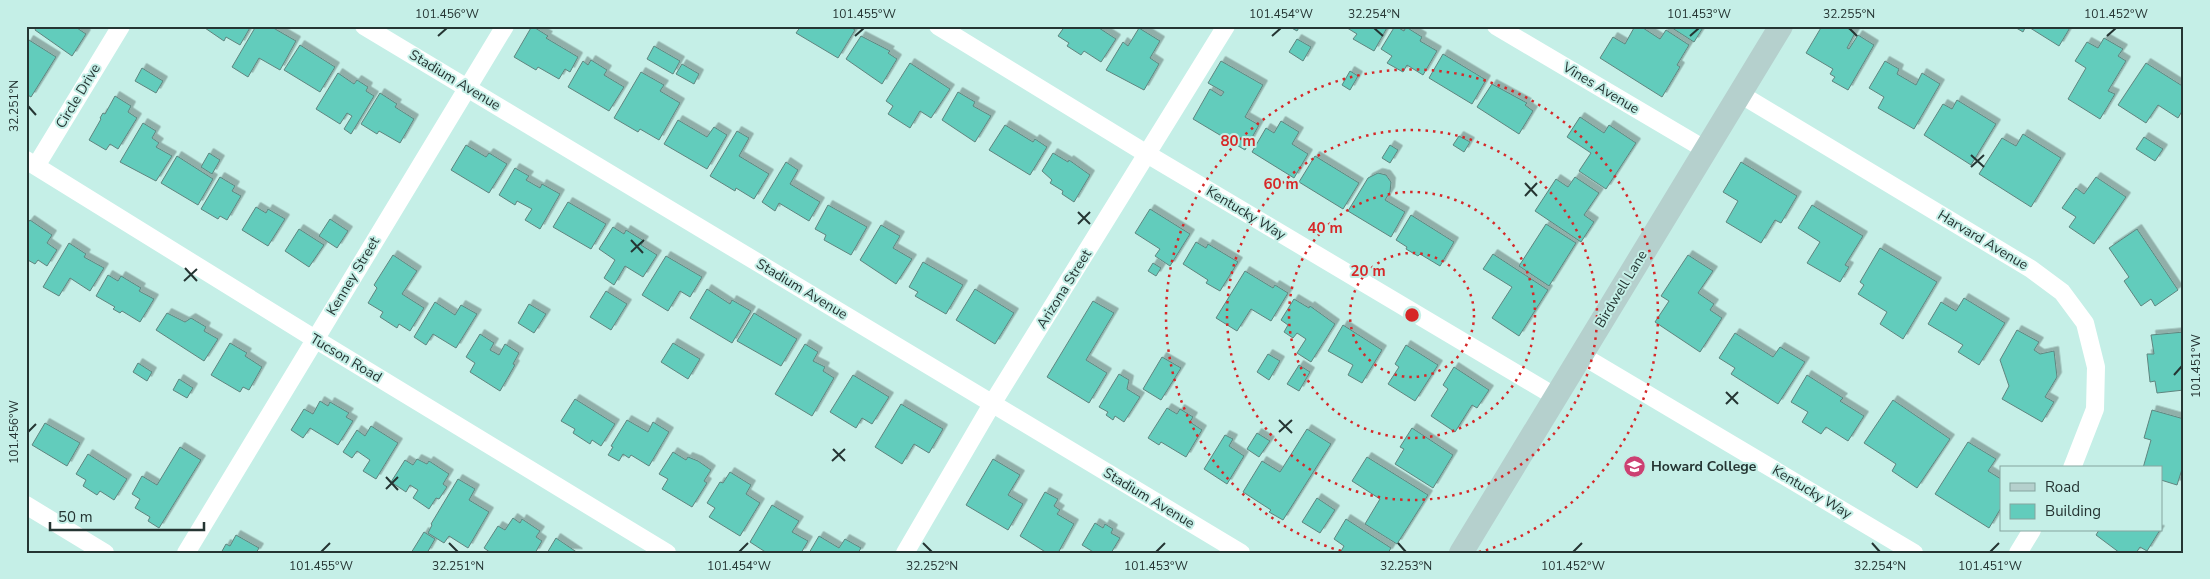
<svg xmlns="http://www.w3.org/2000/svg" width="2210" height="579" font-family="'Nunito Sans',sans-serif">
<defs>
<filter id="shadow"><feDropShadow dx="4.5" dy="-4.5" stdDeviation="0" flood-color="#0004"/></filter>
</defs>
<rect width="100%" height="100%" fill="#c5efe7"/>
<path fill="#62ccbc" stroke="#5f857f" filter="url(#shadow)" d="M37 26H74L86 34 72 56 35 30Z
M202 26H251L240 45 226 37 224 41Z
M256 26H270L296 41 280 70 259 58 248 77 232 67Z
M532 26 548 36 546 38 578 57 570 72 565 69 559 79 538 67 536 70 514 57Z
M801 26H849L855 30 838 58 796 33Z
M1065 26H1096L1116 39 1101 62 1084 51 1081 55 1067 46 1069 43 1058 36Z
M1288 26H1300L1297 31Z
M1344 26H1388L1374 51 1353 39 1357 34Z
M1395 26 1404 31 1406 27 1422 37 1420 41 1437 51 1423 75 1407 65 1403 72 1387 63 1392 56 1381 49Z
M1635 26H1640L1660 39 1666 30 1689 45 1677 65 1680 67 1662 97 1600 58 1613 37 1625 44Z
M1669 26H1704L1694 42Z
M1822 26H1844L1855 33 1847 48 1849 49 1858 35 1874 45 1848 90 1832 81 1835 77 1830 74 1833 69 1806 53Z
M2013 26H2026L2023 32Z
M2027 26H2071L2059 46Z
M1139 28 1160 41 1150 58 1159 64 1144 90 1106 70 1123 42 1128 46Z
M861 36 890 51 888 53 897 59 882 84 846 59Z
M2104 38 2123 49 2118 56 2126 61 2108 91 2115 94 2100 119 2068 99 2086 68 2075 61 2087 42 2098 48Z
M1297 39 1311 47 1303 61 1289 52Z
M29 40 56 57 31 97 26 94V45Z
M300 45 335 67 320 92 284 70Z
M654 46 680 61 673 74 647 59Z
M1443 54 1486 80 1472 104 1429 78Z
M591 60 607 70 604 75 624 87 609 111 568 87 583 61 588 65Z
M1221 61 1263 85 1245 117 1259 125 1245 150 1193 119 1210 89 1221 96 1224 92 1208 83Z
M1885 61 1899 69 1897 74 1916 85 1922 73 1940 84 1914 129 1878 108 1884 97 1869 88Z
M910 63 950 89 931 118 920 111 910 128 888 114 893 106 886 101Z
M2146 63 2184 87V108L2178 118 2158 105 2146 123 2118 105Z
M682 64 699 74 694 84 676 74Z
M142 68 163 81 156 93 135 81Z
M1350 71 1358 76 1350 90 1342 85Z
M641 72 664 85 660 91 680 103 659 140 640 129 638 132 614 118Z
M338 73 354 84 357 80 368 87 366 91 374 96 351 134 344 129 352 116 347 113 340 124 316 109Z
M1492 84 1527 103 1525 105 1533 111 1519 134 1477 107Z
M958 92 975 102 973 106 991 116 975 142 942 120Z
M380 93 397 104 395 107 414 119 400 143 379 131 377 134 361 124Z
M115 96 131 106 128 112 137 118 118 149 110 144 106 150 89 140 101 119 100 118 103 113 105 114Z
M1957 100 1996 124 1971 165 1924 135 1943 104 1952 109Z
M1580 117 1604 133 1609 125 1636 143 1606 189 1579 171 1591 153 1567 137Z
M678 120 707 137 714 127 727 135 707 169 664 144Z
M1281 121 1299 132 1292 144 1308 154 1294 178 1252 152 1266 128 1274 133Z
M143 123 156 131 152 138 159 143 156 147 172 156 156 181 120 162Z
M1005 125 1033 142 1035 139 1047 147 1030 175 989 150Z
M737 131 749 138 739 156 769 174 754 199 736 188 735 191 710 176Z
M2023 134 2061 158 2031 207 1979 174 2002 138 2016 146Z
M1459 136 1470 142 1464 152 1453 145Z
M2144 137 2163 149 2155 161 2136 149Z
M466 145 486 157 489 153 507 164 489 193 451 170Z
M1390 145 1398 150 1390 163 1382 158Z
M209 153 220 160 212 174 201 167Z
M1053 153 1068 162 1069 160 1090 175 1074 202 1062 194 1063 191 1050 183 1052 180 1042 171Z
M177 156 213 179 198 205 161 183Z
M1315 156 1359 183 1343 209 1299 182Z
M786 162 798 170 790 184 820 202 809 221 779 203 775 211 762 202Z
M1741 162 1797 196 1781 223 1775 220 1761 243 1726 222 1738 201 1723 192Z
M515 168 529 176 526 180 540 188 542 184 560 194 540 229 525 220 532 209 517 201 515 205 499 195Z
M1378 173 1386 175 1391 182 1390 192 1385 200 1405 212 1391 237 1348 211 1368 178Z
M220 177 235 186 232 191 241 196 227 220 220 216 218 219 201 209Z
M1575 177 1599 193 1584 215 1594 222 1581 242 1535 211 1556 179 1568 187Z
M2096 177 2126 197 2094 244 2069 227 2076 217 2062 208 2076 188 2084 194Z
M568 202 606 224 591 249 553 227Z
M828 205 867 227 851 255 824 240 826 235 815 229Z
M1812 205 1863 236 1845 265 1849 267 1840 282 1807 263 1820 242 1798 228Z
M256 207 266 213 268 209 285 219 268 246 242 230Z
M1150 209 1190 234 1170 266 1155 256 1160 249 1135 233Z
M1411 215 1454 242 1440 266 1420 254 1418 256 1406 249 1407 247 1396 240Z
M330 219 348 231 337 248 319 236Z
M30 220 52 235 47 243 57 250 47 266 38 260 35 264 26 259V225Z
M1546 224 1576 243 1549 286 1519 266Z
M881 225 900 236 893 248 912 259 896 284 860 260Z
M613 227 624 234 626 230 644 241 641 245 657 255 643 277 625 266 614 285 604 278 615 260 599 249Z
M299 229 324 245 309 267 285 251Z
M2137 229 2178 290 2155 306 2151 299 2141 306 2124 281 2129 277 2109 248Z
M1196 242 1206 248 1208 244 1238 262 1220 291 1206 283 1208 280 1183 264Z
M69 243 86 254 84 257 104 268 90 291 70 278 59 296 43 287Z
M1880 248 1937 282 1903 339 1880 324 1887 312 1858 294 1864 285 1860 282Z
M1493 254 1548 290 1519 336 1492 318 1512 287 1483 269Z
M393 255 417 271 402 294 424 308 410 331 399 324 397 328 380 317 383 312 368 303 377 288 374 285Z
M1688 255 1713 271 1698 293 1714 304 1710 310 1722 318 1700 352 1655 322 1669 301 1661 296Z
M666 256 702 277 690 297 680 291 668 311 642 295Z
M923 262 963 285 946 314 915 296 918 292 909 287Z
M1153 263 1161 268 1156 276 1148 271Z
M1245 271 1273 288 1275 285 1288 293 1271 321 1251 309 1237 331 1216 318Z
M108 275 118 281 121 276 141 288 139 291 154 299 140 322 122 311 120 313 113 309 115 307 96 296Z
M707 289 730 304 732 300 751 311 732 343 690 318Z
M975 289 1014 313 995 344 956 320Z
M606 291 627 304 611 330 590 317Z
M1964 298 2005 323 1979 365 1958 352 1963 345 1928 324 1941 302 1956 311Z
M1294 299 1309 308 1310 306 1335 324 1311 362 1297 353 1306 339 1297 333 1293 338 1284 332 1288 325 1281 320Z
M2182 300H2184V315H2183Z
M1093 301 1114 313 1086 360 1107 373 1089 403 1047 377Z
M435 302 455 315 461 305 477 314 456 348 433 334 426 345 414 337Z
M529 304 546 314 534 333 518 323Z
M167 313 185 322 191 318 206 327 204 331 218 339 204 361 156 330Z
M754 313 797 339 781 366 737 341Z
M1343 325 1382 350 1362 383 1348 375 1353 365 1328 351Z
M2017 330 2039 342 2034 350 2040 354 2054 351 2057 377 2045 397 2054 402 2042 422 2002 399 2009 386 2000 360Z
M2184 332V390L2157 393 2155 381 2150 382 2147 354H2154L2151 335Z
M1735 333 1773 357 1780 347 1805 362 1778 404 1731 374 1735 368 1719 358Z
M480 334 494 343 490 350 499 355 505 344 519 353 513 364 515 365 500 391 470 372 475 363 466 357Z
M230 343 247 353 245 356 262 367 249 390 243 387 240 392 211 375Z
M673 343 700 359 688 379 661 362Z
M805 344 818 352 813 361 825 367 823 371 834 378 812 416 775 394Z
M1406 345 1438 365 1415 401 1388 384 1399 367 1395 364Z
M1268 354 1280 361 1269 380 1257 372Z
M1162 357 1181 368 1161 400 1143 389Z
M138 363 152 372 147 381 133 372Z
M1299 365 1310 372 1299 391 1287 384Z
M1454 367 1489 390 1477 408 1472 405 1455 432 1431 416 1448 389 1443 385Z
M1119 374 1129 380 1127 389 1140 397 1124 422 1115 416 1113 420 1106 415 1108 412 1099 407Z
M853 375 889 397 872 424 862 418 856 428 830 412Z
M1807 375 1843 398 1840 401 1864 416 1848 441 1826 427 1821 434 1802 422 1808 412 1791 402Z
M179 379 193 388 187 398 173 390Z
M575 399 615 424 601 446 592 440 590 444 573 433 575 429 561 421Z
M1893 400 1950 439 1917 488 1892 471 1896 464 1864 443Z
M320 401 328 406 330 402 349 413 346 417 353 421 338 445 310 428 303 438 291 430 304 409 313 414Z
M901 404 943 429 929 453 914 444 902 464 875 447Z
M1167 408 1177 414 1180 409 1193 417 1190 422 1202 430 1186 457 1161 442 1159 445 1148 438Z
M2152 410 2184 419V463L2177 485 2161 480V468H2143L2151 440 2144 438Z
M627 420 648 432 653 422 669 432 649 466 631 455 629 458 623 454 619 461 608 455 613 447 611 446Z
M45 423 80 443 67 466 32 445Z
M371 426 398 443 376 479 363 471 370 460 357 451 352 458 343 452 357 430 365 436Z
M1412 428 1453 455 1433 488 1395 464 1404 449 1400 447Z
M1307 429 1331 444 1283 520 1269 512 1271 510 1243 492 1262 461 1280 472Z
M1257 433 1270 441 1259 457 1247 449Z
M1225 435 1233 439 1229 446 1244 456 1227 484 1204 469Z
M1968 442 1996 459 1988 471 2001 479V508L1989 528 1935 494Z
M180 447 201 460 159 528 148 521 150 517 135 508 140 499 132 494 142 476 157 485Z
M673 452 686 460 688 457 698 461 711 470 704 481 707 483 692 507 662 489 668 479 659 474Z
M88 454 127 479 114 500 100 491 97 495 83 486 86 480 76 474Z
M1367 457 1428 495 1397 544 1365 524 1380 499 1352 481Z
M417 459 427 464 429 461 449 474 443 484 447 487 439 499 436 498 429 509 413 498 418 490 410 485 406 492 391 482 405 460 413 465Z
M993 459 1020 475 1008 495 1023 504 1008 530 966 505Z
M730 472 751 485 746 494 760 503 740 536 709 517 715 508 707 503 720 482 723 483Z
M458 479 475 489 469 500 489 512 468 548 449 536 444 543 428 533 432 525 431 524Z
M1045 492 1058 499 1054 506 1060 510 1057 514 1074 524 1058 553H1047L1020 536Z
M1317 498 1335 510 1320 533 1302 522Z
M772 505 799 521 792 532 808 541 801 553H767L750 542Z
M513 518 520 523 522 519 540 531 536 537 542 541 535 553H491L484 548 498 526 505 530Z
M1346 519 1391 548 1388 553H1340L1344 546 1334 539Z
M1095 523 1103 528 1105 524 1113 529 1111 533 1120 538 1111 553H1095L1082 545Z
M2099 530H2160L2147 551 2140 547 2136 553H2120L2096 535Z
M424 532 435 539 427 553H411Z
M236 535 259 548 256 553H221L226 544 230 546Z
M819 536 839 548 845 539 861 548 858 553H809Z
M556 538 578 553H547Z"/>
<g fill="none" stroke-linecap="round" stroke-linejoin="round">
<path stroke="#fff" stroke-width="18" d="M364 26 1241 553
M938 26 1147 154 1556 397
M1496 26 1706 150
M1740 94 2031 269 2062 292 2085 323 2096 367 2095 409 2072 468
M26 160 315 339 667 553
M36 166 121 26
M1581 355 1914 553
M26 505 105 553
M186 553 505 26
M905 553 992 404 1226 26
M2018 553 2032 530"/>
<path stroke="#b5d0cd" stroke-width="24" d="M1461 553 1781 26"/>
</g>
<path fill="none" stroke="#253533" stroke-width="2" d="M1374 28 1383 36M1849 28 1857 36M438 36 447 28M855 36 864 28M1272 36 1281 28M1690 36 1699 28M2107 36 2116 28M28 106 36 115M1971 155 1984 167M1971 167 1984 155M1525 183 1537 196M1525 196 1537 183M1078 212 1090 224M1078 224 1090 212M631 240 643 253M631 252 644 240M185 268 197 281M184 281 197 269M2174 375 2182 366M1726 392 1738 404M1726 404 1738 392M1279 420 1292 433M28 432 36 424M1279 432 1292 420M833 449 845 461M832 461 845 449M386 477 398 490M386 489 398 477M449 543 458 552M923 543 932 552M1398 543 1406 552M1872 543 1880 552M321 552 330 543M739 552 748 543M1156 552 1165 543M1573 552 1582 543M1990 552 1999 543"/>
<g fill="none" stroke="#d62828" stroke-width="2.5" stroke-dasharray="2.5 5">
<circle cx="1412" cy="315" r="62"/>
<circle cx="1412" cy="315" r="123"/>
<circle cx="1412" cy="315" r="185"/>
<path d="M1348 553A246 246 0 1 1 1476 553"/>
</g>
<defs>
<symbol id="university-disc" viewBox="-11 -11 22 22"><circle r="9.5" fill="#cc4072" stroke="#c5efe7"/><path d="M0-5L7-2L0 1L-7-2ZM-4 1L0 2.5L4 1V4Q0 6-4 4Z" fill="#fff"/></symbol>
</defs>
<g fill-rule="evenodd">
<use href="#university-disc" x="1622" y="454" width="25" height="25"/>
</g>
<g text-anchor="middle" dominant-baseline="central" stroke-width="4" stroke-linejoin="round" paint-order="stroke">
<g font-size="14" fill="#253533" stroke="#c5efe7">
<text transform="translate(455 80) rotate(31)">Stadium Avenue</text>
<text transform="translate(1601 88) rotate(31)">Vines Avenue</text>
<text transform="translate(78 96) rotate(-59)">Circle Drive</text>
<text transform="translate(1246 213) rotate(31)">Kentucky Way</text>
<text transform="translate(1983 240) rotate(31)">Harvard Avenue</text>
<text transform="translate(353 276) rotate(-59)">Kenney Street</text>
<text transform="translate(802 289) rotate(31)">Stadium Avenue</text>
<text transform="translate(1064 289) rotate(-58)">Arizona Street</text>
<text transform="translate(1621 289) rotate(-59)">Birdwell Lane</text>
<text transform="translate(346 358) rotate(31)">Tucson Road</text>
<text transform="translate(1812 492) rotate(31)">Kentucky Way</text>
<text transform="translate(1149 498) rotate(31)">Stadium Avenue</text>
</g>
<g font-size="14" font-weight="bold" fill="#253533" stroke="#c5efe7" text-anchor="start">
<text x="1651" y="466">Howard College</text>
</g>
</g>
<circle cx="1412" cy="315" r="8" fill="#d62828" stroke="#c5efe7" stroke-width="2.5"/>
<g font-size="15" text-anchor="middle" font-weight="bold" fill="#d62828" stroke="#c5efe7" stroke-width="4" stroke-linejoin="round" paint-order="stroke">
<text x="1238" y="146">80 m</text>
<text x="1281" y="189">60 m</text>
<text x="1325" y="233">40 m</text>
<text x="1368" y="276">20 m</text>
</g>
<rect width="2210" height="579" fill="none" stroke="#c5efe7" stroke-width="55"/>
<rect x="2000" y="466" width="162" height="65" fill="#c5efe7" stroke="#85a59f"/>
<rect x="2010" y="483" width="25" height="8" fill="#b5d0cd" stroke="#85a59f"/>
<text x="2045" y="492" font-size="15" fill="#253533">Road</text>
<rect x="2010" y="504" width="25" height="15" fill="#62ccbc" stroke="#85a59f"/>
<text x="2045" y="516" font-size="15" fill="#253533">Building</text>
<path d="M50 522v8h154v-8" fill="none" stroke="#253533" stroke-width="2.5"/>
<text x="58" y="522" font-size="15" fill="#253533" stroke="#c5efe7" stroke-width="4" paint-order="stroke">50 m</text>
<rect x="28" y="28" width="2154" height="524" fill="none" stroke="#253533" stroke-width="2"/>
<g font-size="12" text-anchor="middle" fill="#253533">
<text x="447" y="18">101.456°W</text>
<text x="864" y="18">101.455°W</text>
<text x="1281" y="18">101.454°W</text>
<text x="1374" y="18">32.254°N</text>
<text x="1699" y="18">101.453°W</text>
<text x="1849" y="18">32.255°N</text>
<text x="2116" y="18">101.452°W</text>
<text transform="translate(14 106) rotate(-90)" y="4">32.251°N</text>
<text transform="translate(2196 366) rotate(-90)" y="4">101.451°W</text>
<text transform="translate(14 432) rotate(-90)" y="4">101.456°W</text>
<text x="321" y="570">101.455°W</text>
<text x="458" y="570">32.251°N</text>
<text x="739" y="570">101.454°W</text>
<text x="932" y="570">32.252°N</text>
<text x="1156" y="570">101.453°W</text>
<text x="1406" y="570">32.253°N</text>
<text x="1573" y="570">101.452°W</text>
<text x="1880" y="570">32.254°N</text>
<text x="1990" y="570">101.451°W</text>
</g>
</svg>
